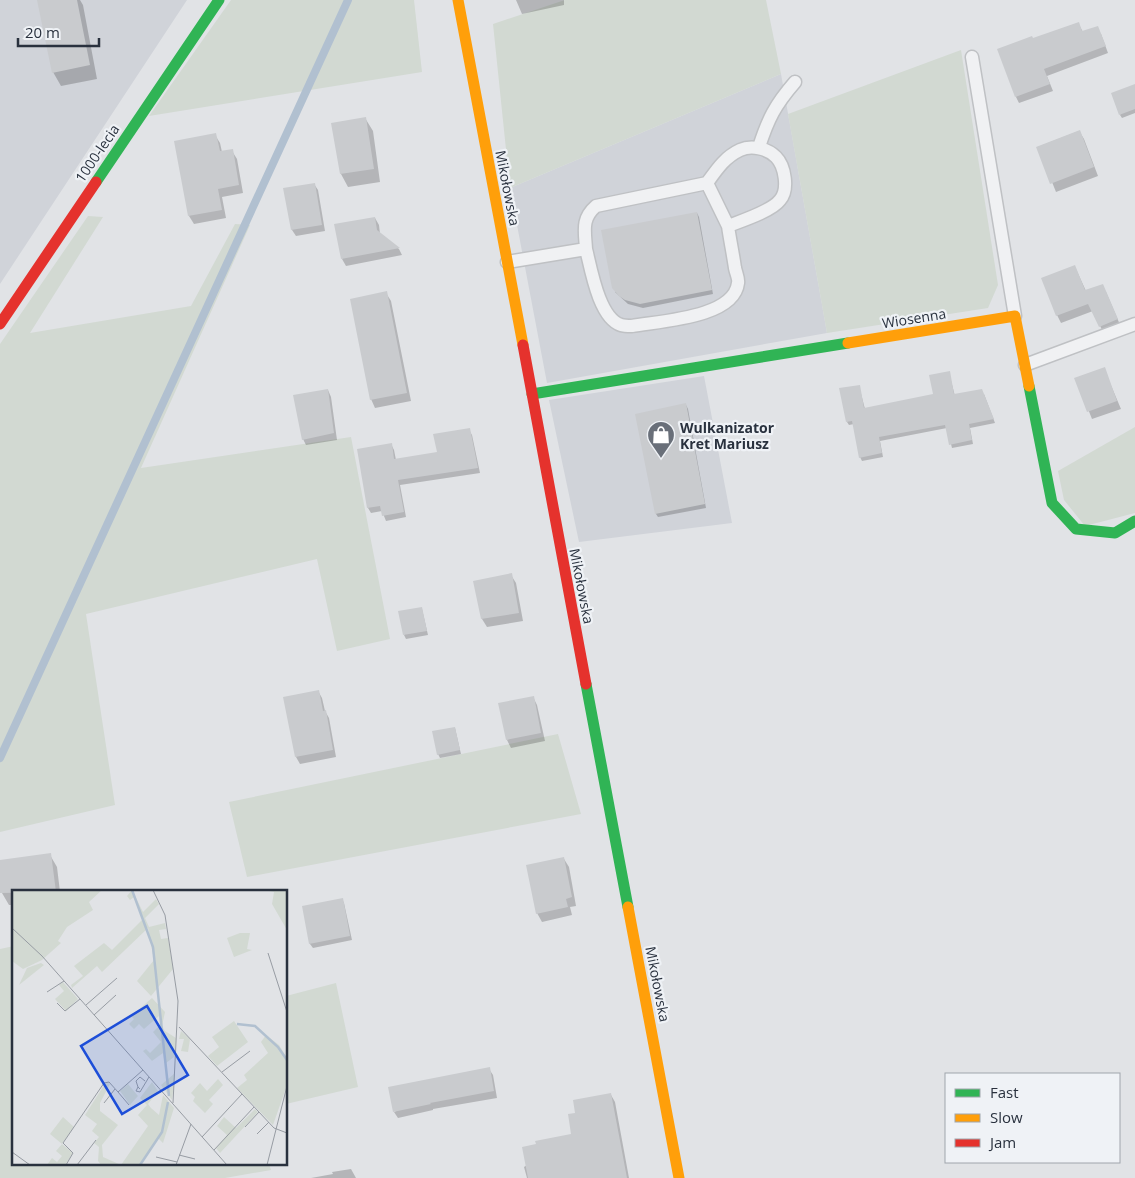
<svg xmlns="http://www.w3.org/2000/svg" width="1135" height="1178" font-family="'Open Sans',sans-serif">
<rect width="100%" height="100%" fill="#e1e3e6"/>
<path fill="#d0d3d9" d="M0 0H187L0 284Z
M781 74 827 333 547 383 510 188Z
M704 376 732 523 579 542 549 400Z"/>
<path fill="#d2d9d2" d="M231 0H414L422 72 149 116Z
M565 0H766L781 74 510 188 493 24Z
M961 50 998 285 988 308 827 333 788 114Z
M88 216 103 217 30 333 191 306 235 224 250 225 141 468 351 437 390 639 337 651 317 559 86 614 115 805 0 832V344Z
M1135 427V513L1085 526 1064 500 1058 471Z
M558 734 581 814 247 877 229 802Z
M14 946V1164H269L271 1170 225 1178H0V949Z
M336 983 358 1087 286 1104V996Z"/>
<path fill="#0003" d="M39 0H80L83 5 97 79 61 86 53 72Z
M516 0H564V5L522 14Z
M1078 23 1083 32 1101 34 1108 53 1047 76 1053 91 1019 103 1016 97 1033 39Z
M1135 85V113L1122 118 1120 115Z
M365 118 373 131 380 182 348 187 341 174 332 124Z
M1079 131 1084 139 1098 176 1056 192 1038 147Z
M215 135 220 143 222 152 232 151 237 159 243 193 222 197 226 218 194 224 189 216Z
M314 184 318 190 325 231 296 236 292 230 285 189Z
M697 213 699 217 713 294 643 308 628 304 615 292Z
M375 218 379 225 380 234 399 249 402 255 346 266 342 259Z
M1075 267 1086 291 1106 292 1121 327 1104 334 1093 311 1061 323 1057 315Z
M386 293 391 301 411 401 375 408 371 399Z
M1104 369 1121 409 1092 419 1076 379Z
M949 373 955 396 984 394 995 423 970 428 973 444 952 448 947 428 880 441 883 457 862 461 860 457 854 424 849 425 847 422 859 386 865 409 934 395Z
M328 390 331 397 337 440 306 445 303 439Z
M686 405 688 409 706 508 658 517 656 514Z
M469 430 472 435 480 473 400 485 406 517 386 521 382 511 371 513 368 508 391 444 394 450 396 460 438 453Z
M511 575 516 583 523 621 487 627 482 619 475 582Z
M422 609 428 635 406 639 404 635Z
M318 691 322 698 325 711 329 718 336 757 300 764 296 757Z
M533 697 537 705 545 741 511 748 507 740Z
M455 728 461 754 440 758 438 754Z
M50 855 57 867 60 892H14V905H9L2 893 0 862Z
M564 859 569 867 576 906 570 907 572 915 542 922 537 913Z
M342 899 344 903 352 940 313 948 310 944 303 907Z
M489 1069 493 1075 497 1098 433 1109V1110L398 1118 394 1112Z
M611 1095 615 1102 629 1178H527L524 1167 573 1135 577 1114Z
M351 1169 356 1178H311L333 1174 332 1172Z"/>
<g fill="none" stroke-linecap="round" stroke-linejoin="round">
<path stroke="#b1c0d0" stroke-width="8" d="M0 758 348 0"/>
</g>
<path fill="#c9cbce" d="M37 0H77L90 65 52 73Z
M1079 22 1082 31 1098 26 1106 46 1044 69 1050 84 1015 97 997 49 1032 36 1033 38Z
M1135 84V109L1119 115 1111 93Z
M366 117 374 169 340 174 331 123Z
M1080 130 1094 167 1050 184 1036 147Z
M216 133 220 151 233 149 239 185 218 189 222 210 188 216 174 141Z
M315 183 322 225 291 230 283 188Z
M697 212 712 290 640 304 625 300 619 296 612 288 601 230Z
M375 217 377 230 400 248 341 259 334 224Z
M1075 265 1085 290 1103 284 1118 319 1099 327 1088 304 1056 316 1041 278Z
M387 291 407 393 370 400 350 299Z
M1105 367 1117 401 1087 412 1074 378Z
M950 371 954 394 982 389 994 419 969 424 972 440 949 445 945 425 879 437 882 453 859 458 852 421 846 422 839 388 860 385 864 408 933 394 929 375Z
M328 389 334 433 302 440 293 395Z
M686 403 705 504 655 514 635 414Z
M470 428 478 468 398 480 404 512 382 516 380 506 367 508 357 449 392 443 394 459 437 452 433 434Z
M512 573 519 613 481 619 473 581Z
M422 607 427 631 403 635 398 611Z
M319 690 323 711 326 710 333 750 295 757 283 697Z
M534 696 541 733 506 740 498 703Z
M455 727 460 750 437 755 432 731Z
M51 853 56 892 0 893V860Z
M564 857 572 897 566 899 568 907 536 914 526 865Z
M343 898 350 936 309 944 302 906Z
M490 1067 494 1091 430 1103 431 1104 393 1112 388 1087Z
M611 1093 627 1178H528L522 1147 536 1144 535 1141 571 1134 568 1114 575 1113 573 1100Z"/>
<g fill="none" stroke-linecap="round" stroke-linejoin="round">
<defs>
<path id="lane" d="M972 57 1015 316
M759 147C768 119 775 105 795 82
M586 249C591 269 599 318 621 325 624 326 629 326 632 326 659 321 734 318 738 283 739 279 736 273 735 268 733 254 730 240 728 226
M507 262 586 249C585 231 581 219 596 206L707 183C717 169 725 157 740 150 751 145 767 148 776 157 785 166 789 190 780 200 772 211 741 221 728 226L707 183
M1025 365 1135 324"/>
</defs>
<use href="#lane" stroke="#bfc1c4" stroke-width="15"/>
<use href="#lane" stroke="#f0f1f3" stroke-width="12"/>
<path stroke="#30b455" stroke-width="11" d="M96 182 219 0
M1029 386 1052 503 1076 529 1115 533 1135 521
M532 394 848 343
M586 684 628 907"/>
<path stroke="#ff9f0a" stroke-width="11" d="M458 0 523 345
M848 343 1015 316 1029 386
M628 907 679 1178"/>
<path stroke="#e5322d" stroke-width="11" d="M0 324 96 182
M523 345 586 684"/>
</g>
<defs>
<symbol id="shop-pin" viewBox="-11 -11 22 30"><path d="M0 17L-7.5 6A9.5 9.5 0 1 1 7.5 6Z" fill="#696f79" stroke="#eff2f6"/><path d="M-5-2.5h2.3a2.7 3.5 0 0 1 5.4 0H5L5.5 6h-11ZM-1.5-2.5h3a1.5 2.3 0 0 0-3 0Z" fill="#fff"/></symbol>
</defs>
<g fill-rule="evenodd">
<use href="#shop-pin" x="645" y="419" width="32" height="43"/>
</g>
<g text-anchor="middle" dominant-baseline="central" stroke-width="4.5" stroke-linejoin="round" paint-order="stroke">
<g font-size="14" fill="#29313e" stroke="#eff2f6">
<text transform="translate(97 153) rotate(-56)">1000-lecia</text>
<text transform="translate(508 188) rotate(79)">Mikołowska</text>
<text transform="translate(914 318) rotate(-9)">Wiosenna</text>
<text transform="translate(582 586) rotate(79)">Mikołowska</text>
<text transform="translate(658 984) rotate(79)">Mikołowska</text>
</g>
<g font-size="14" font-weight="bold" fill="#29313e" stroke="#eff2f6" text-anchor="start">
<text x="680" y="427">Wulkanizator<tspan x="680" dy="16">Kret Mariusz</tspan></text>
</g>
</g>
<g transform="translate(12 890)">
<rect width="275" height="275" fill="#e1e3e6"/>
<path d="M0 0H90L77 12 81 20 55 37 46 51 49 53 30 70 11 79 0 71ZM120 0 131 22 144 9 147 14 133 28 137 37 153 33 154 39 147 40 149 49 156 48 161 79 139 106 125 91 142 70 136 38 90 82 85 76 60 98 59 95 71 86 62 76 92 53 100 60 131 29 122 7 118 10 115 6ZM275 0V40L260 14 262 2 257 1ZM228 43H238L235 59 240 60 222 67 215 48ZM29 73 32 75 7 95 15 78ZM51 92 66 109 54 121 43 109 52 101 47 95ZM140 108 153 122 150 136 153 141 164 148 162 167 154 173V180L151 163 140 171 131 161 134 159 138 163 149 152 141 142 148 135 147 126 132 139 127 134 122 139 117 134 122 129 119 126ZM222 131 236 152 205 176 196 166 207 157 200 147ZM169 141 178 149 176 162 169 161 172 149H167ZM254 145 267 155 275 168V195L261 235 225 198 235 190 232 185 256 163 249 152ZM163 183 160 210 149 195ZM206 189 211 195 197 210 201 214 193 223 181 211 183 207 179 203 188 193 195 201ZM94 192 98 194 88 213V221L106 235 90 255 91 267 109 275H89L86 271 87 257 82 253 87 247 80 241 85 234 73 225ZM140 192 146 201 136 214 139 218 147 225 151 205 162 218 151 253 146 248 128 275H109L136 236 126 225 135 215 128 208ZM116 194 126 206 118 215 108 201ZM243 219 246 222 208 263 204 258 215 245 205 236 212 227 224 238ZM51 227 62 237 50 254 61 263 53 275H35L40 268 45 272 50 266 44 261 50 254 38 244Z" fill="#d2d9d2"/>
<path fill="none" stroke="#b1c0d0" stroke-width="2.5" d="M120 0 141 57 157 206M225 134 243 136 266 157 275 170M128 275 150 242 156 212"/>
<path fill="none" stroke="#979ca3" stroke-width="1" d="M141 0 153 25 166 111 161 213M0 38 30 66 215 275M256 63 275 122M35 102 52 91M45 113 53 121 68 109M74 115 105 88M82 125 104 105M167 137 262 238 275 243M210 182 238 161M126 197 124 191 128 187 133 191M128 199 126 197 124 201 128 202 137 187M106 202 117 215M92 213 103 199M233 237 247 222M245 244 257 232M190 247 230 204M202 260 242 217M0 262 18 275M167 265 183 269M144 267 165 272M54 275 61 263 51 253 92 193 97 192 106 202 131 180M65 275 84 250M164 275 179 234M255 275 275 196"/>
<path fill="#1d4ed8" fill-opacity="0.15" stroke="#1d4ed8" stroke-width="2.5" d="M135 116 176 185 110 224 69 156Z"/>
<rect width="275" height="275" fill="none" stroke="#29313e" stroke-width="2.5"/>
</g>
<rect x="945" y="1073" width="175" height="90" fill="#eff2f6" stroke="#a0a5ac"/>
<rect x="955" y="1089" width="25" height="8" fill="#30b455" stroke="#a0a5ac"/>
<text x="990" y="1098" font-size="15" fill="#29313e">Fast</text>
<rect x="955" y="1114" width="25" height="8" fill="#ff9f0a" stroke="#a0a5ac"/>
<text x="990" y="1123" font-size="15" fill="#29313e">Slow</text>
<rect x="955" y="1139" width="25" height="8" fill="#e5322d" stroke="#a0a5ac"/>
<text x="990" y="1148" font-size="15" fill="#29313e">Jam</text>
<path d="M18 38v8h81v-8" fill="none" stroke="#29313e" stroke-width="2.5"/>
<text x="25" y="38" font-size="15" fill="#29313e" stroke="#eff2f6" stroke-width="4" paint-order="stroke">20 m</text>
</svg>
